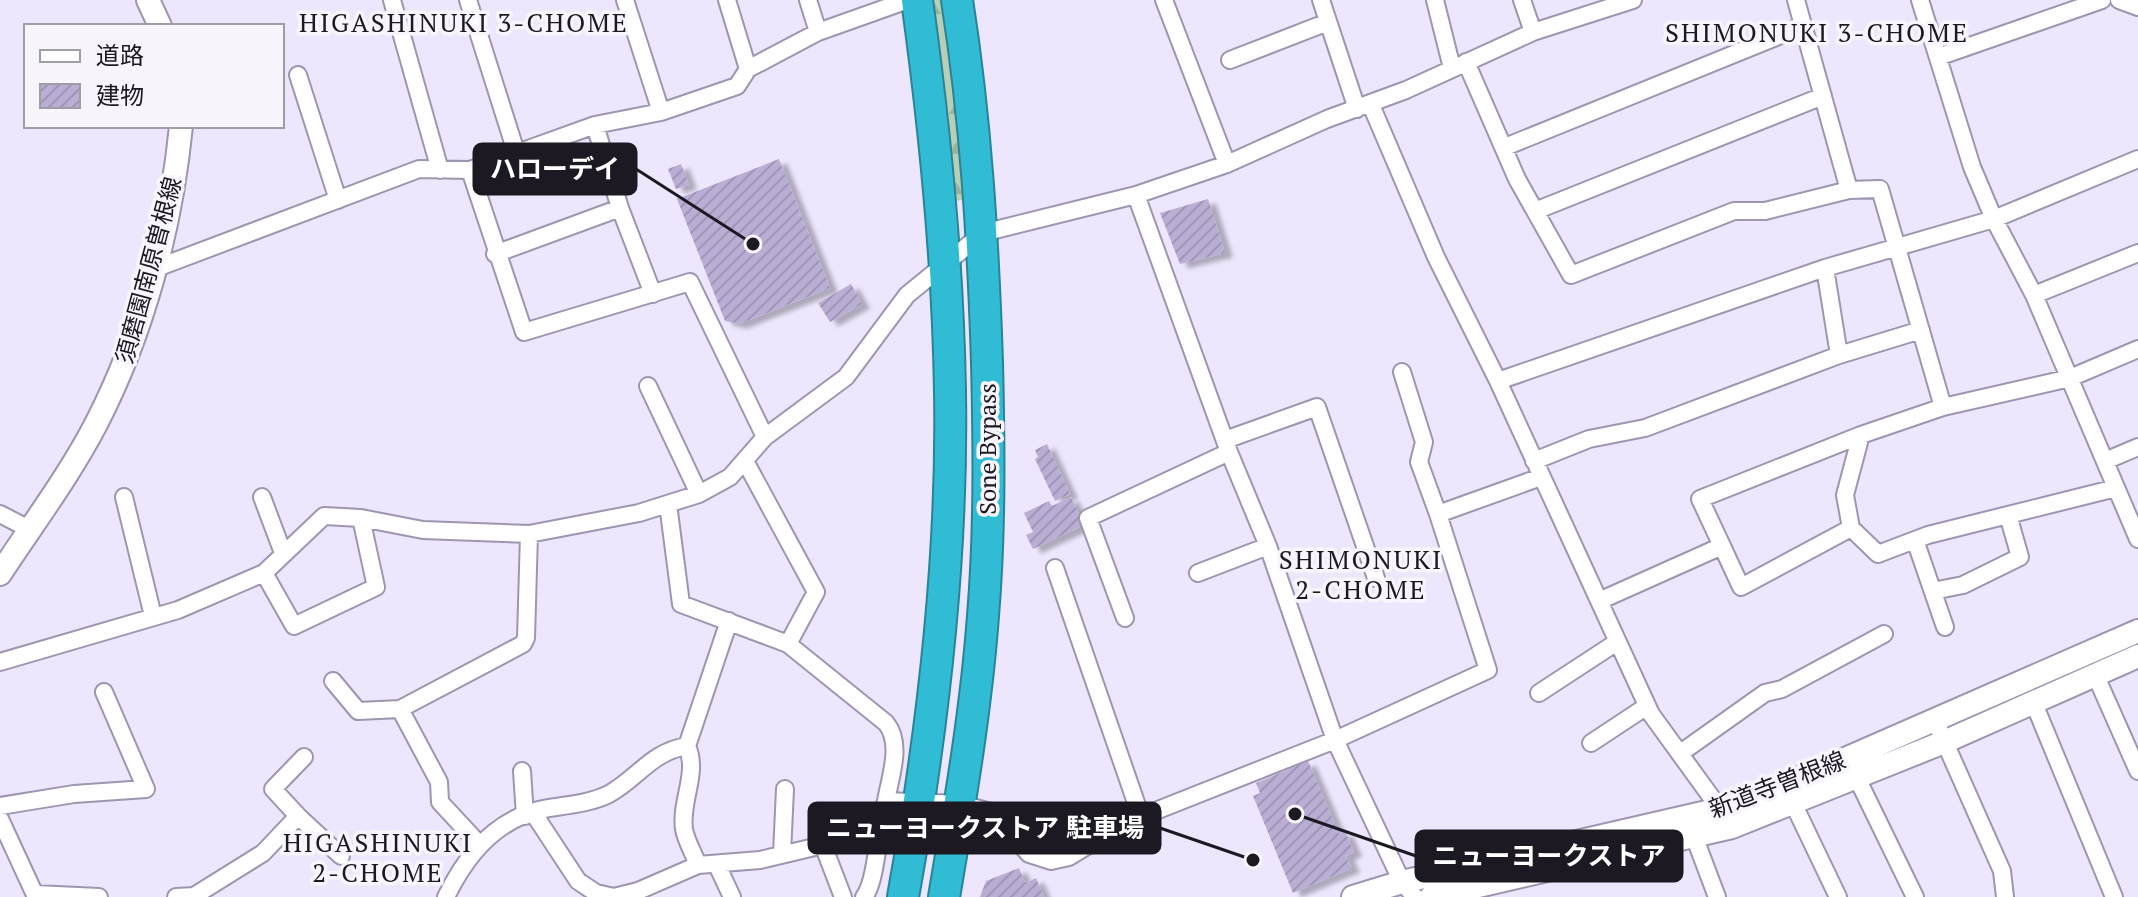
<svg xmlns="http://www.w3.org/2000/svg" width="2138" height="897" font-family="'PT Serif','Noto Sans JP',serif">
<defs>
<pattern id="forest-firs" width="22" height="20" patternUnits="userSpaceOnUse" patternTransform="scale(2)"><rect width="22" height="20" fill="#b8cfb5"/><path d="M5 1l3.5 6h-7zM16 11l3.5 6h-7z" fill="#9eb19b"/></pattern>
<pattern id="building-hatch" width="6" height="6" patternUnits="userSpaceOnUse" patternTransform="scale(2)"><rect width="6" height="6" fill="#bbaed4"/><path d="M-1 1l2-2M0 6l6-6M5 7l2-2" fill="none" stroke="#a095b6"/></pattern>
<filter id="shadow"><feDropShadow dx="8" dy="4.5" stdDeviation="2" flood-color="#0004"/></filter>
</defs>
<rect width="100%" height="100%" fill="#ede6fd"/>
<path fill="url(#forest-firs)" d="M925 0H947L962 105 958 136 964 200 951 201Z"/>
<path fill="url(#building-hatch)" filter="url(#shadow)" d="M779 159 830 288 739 324 725 321 677 199Z
M681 164 689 185 676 189 668 169Z
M1208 199 1225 253 1180 264 1160 213Z
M851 284 862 304 830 322 818 303Z
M1047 444 1070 494 1055 501 1035 459 1038 457 1035 450Z
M1071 497 1084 525 1033 549 1026 535 1033 532 1024 513 1049 501 1052 506Z
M1308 761 1339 834 1345 831 1354 852 1346 856 1352 868 1293 893 1253 796 1260 793 1256 783Z
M1019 868 1025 883 1036 878 1044 897H980L986 881Z"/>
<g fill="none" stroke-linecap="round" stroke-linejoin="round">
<defs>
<path id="street" d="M392 0 440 170
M468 0 517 155
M625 0 661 112
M727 0 748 69
M808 0 818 32
M1164 0 1227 164
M1321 0 1357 109
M1435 0 1452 68
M1522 0 1533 32
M1796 0 1849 190
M1920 0 1972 167 1994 219 2034 295 2138 539
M2119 0 2138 7
M1938 57 2102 0
M1230 60 1328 22
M1466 62 1517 179 1571 275 1734 211H1765L1849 190 1880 189 1943 407
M298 75 338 200
M1371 105 1436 257 1498 381 1651 714 1725 816
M595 125 620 208 653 294
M1505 147 1803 26
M470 170 524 332 690 282 765 437
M1136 195 1229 452 1268 546 1335 740 1402 882 1415 897
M1535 211 1823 96
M495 254 620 208
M1825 268 1839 355
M154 269 419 169 470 170 595 125 661 112 737 86 748 69 818 32 908 0
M2034 295 2138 253
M1402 372 1424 442 1419 462 1438 514
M1498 381 1825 268 1994 219 2138 159
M648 386 699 494
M1225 440 1317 407 1376 578
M745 461 816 592 788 644
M1534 461 1589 439 1645 428 1839 355 1921 330
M2105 461 2138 447
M124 497 153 616
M262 497 283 553
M668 504 681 604 788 644 886 723C903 744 890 777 886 801L960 804 991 812 1029 854 1051 861 1069 857 1125 823 1335 740 1488 670 1438 514 1541 477
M0 514 29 529
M1851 528 1878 554 1928 535 2116 488
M1915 540 1945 627
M1722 546 1741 587 1851 528 1845 495 1861 435
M1055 568 1141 817
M264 573 294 626 376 587 361 518
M1198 573 1268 546
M1933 591 1963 585 2020 557 2008 515
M1599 601 1722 546 1700 499 1861 435 1943 407 2070 378 2138 349
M1125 618 1088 518 1229 452
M0 662 178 610 264 573 324 516 361 518 423 530 529 534 639 513 699 494 730 477 765 437 846 377 907 295 983 233 1136 195 1227 164 1327 119 1406 90 1533 32 1633 0
M2095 674 2138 771
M333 681 358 711 400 709 523 644 526 638 529 534
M1539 693 1617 642
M2033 701 2114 897
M400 709 439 782 440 802 478 843
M1935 720 2002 871 2005 897
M1591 743 1647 706
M687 746C699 773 680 801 684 829 686 841 694 854 698 865
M1682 752 1765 693 1782 689 1884 634
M522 771 525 816
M1857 778 1915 897
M1794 805 1838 897
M0 806 74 794 146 789 104 692
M534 814 578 881 596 893 614 897 638 891 698 865 760 860 823 845 843 897
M298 816 273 789 304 757
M0 819 36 897
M1694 836 1717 897
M782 854 785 789
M717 865 732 897
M35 894 99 897
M176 897 194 896 263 853 298 816 341 856
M446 897C467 853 498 816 549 808 569 805 591 803 609 794 638 778 651 752 687 746L729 621
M864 897C877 881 878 826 886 801"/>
<path id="secondary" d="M148 0 160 26
M0 574C32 525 69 476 96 424 143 333 171 228 181 126
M1353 897 1402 882 1720 809 1820 770 2138 631
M1431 897 1732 827 1944 742 2138 656"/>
<path id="highway" d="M903 897C933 730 953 561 950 392 948 261 935 130 917 0
M944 897C960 803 976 710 983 616 990 531 989 446 987 362 983 240 976 121 957 0"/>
</defs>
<use href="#street" stroke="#9e95b0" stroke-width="20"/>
<use href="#secondary" stroke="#9e95b0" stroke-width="26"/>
<use href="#highway" stroke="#2a8397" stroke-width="34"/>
<use href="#street" stroke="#fff" stroke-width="16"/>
<use href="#secondary" stroke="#fff" stroke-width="22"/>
<use href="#highway" stroke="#31bcd5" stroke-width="30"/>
</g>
<g text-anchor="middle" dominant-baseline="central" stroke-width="7" stroke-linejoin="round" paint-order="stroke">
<g font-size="24" fill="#1d1923" stroke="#f8f6fc">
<text transform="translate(148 270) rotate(-75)">須磨園南原曽根線</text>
<text transform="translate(987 449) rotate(-90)">Sone Bypass</text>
<text transform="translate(1777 784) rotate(-21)">新道寺曽根線</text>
</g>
<g font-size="26" letter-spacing="2" fill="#1d1923" stroke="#f8f6fc">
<text x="464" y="22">HIGASHINUKI 3-CHOME</text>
<text x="1817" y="32">SHIMONUKI 3-CHOME</text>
<text x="1361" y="559">SHIMONUKI<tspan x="1361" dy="30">2-CHOME</tspan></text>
<text x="378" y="842">HIGASHINUKI<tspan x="378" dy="30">2-CHOME</tspan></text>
</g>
</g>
<path fill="none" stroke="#1d1923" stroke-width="3" d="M753 244L636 169M1253 860L1160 828M1295 814L1416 856"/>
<g fill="#1d1923" stroke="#f8f6fc" stroke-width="3">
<circle cx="753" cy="244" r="8"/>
<circle cx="1253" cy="860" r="8"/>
<circle cx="1295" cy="814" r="8"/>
</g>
<g fill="#1d1923" stroke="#1d1923" stroke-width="3">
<rect x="474" y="144" width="162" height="50" rx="8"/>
<rect x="809" y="803" width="351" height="50" rx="8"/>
<rect x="1416" y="831" width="266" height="50" rx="8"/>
</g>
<g font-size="26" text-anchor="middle" font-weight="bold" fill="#fff">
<text x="555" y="178">ハローデイ</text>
<text x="985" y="837">ニューヨークストア 駐車場</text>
<text x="1549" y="865">ニューヨークストア</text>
</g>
<rect x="24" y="24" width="260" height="104" fill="#f8f6fc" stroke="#a09ea5" stroke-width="2"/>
<rect x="40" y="50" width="40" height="12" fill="#ffffff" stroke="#a09ea5" stroke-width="2"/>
<text x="96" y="64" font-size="24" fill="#1d1923">道路</text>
<rect x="40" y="84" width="40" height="24" fill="url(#building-hatch)" stroke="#a09ea5" stroke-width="2"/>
<text x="96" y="104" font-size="24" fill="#1d1923">建物</text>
</svg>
